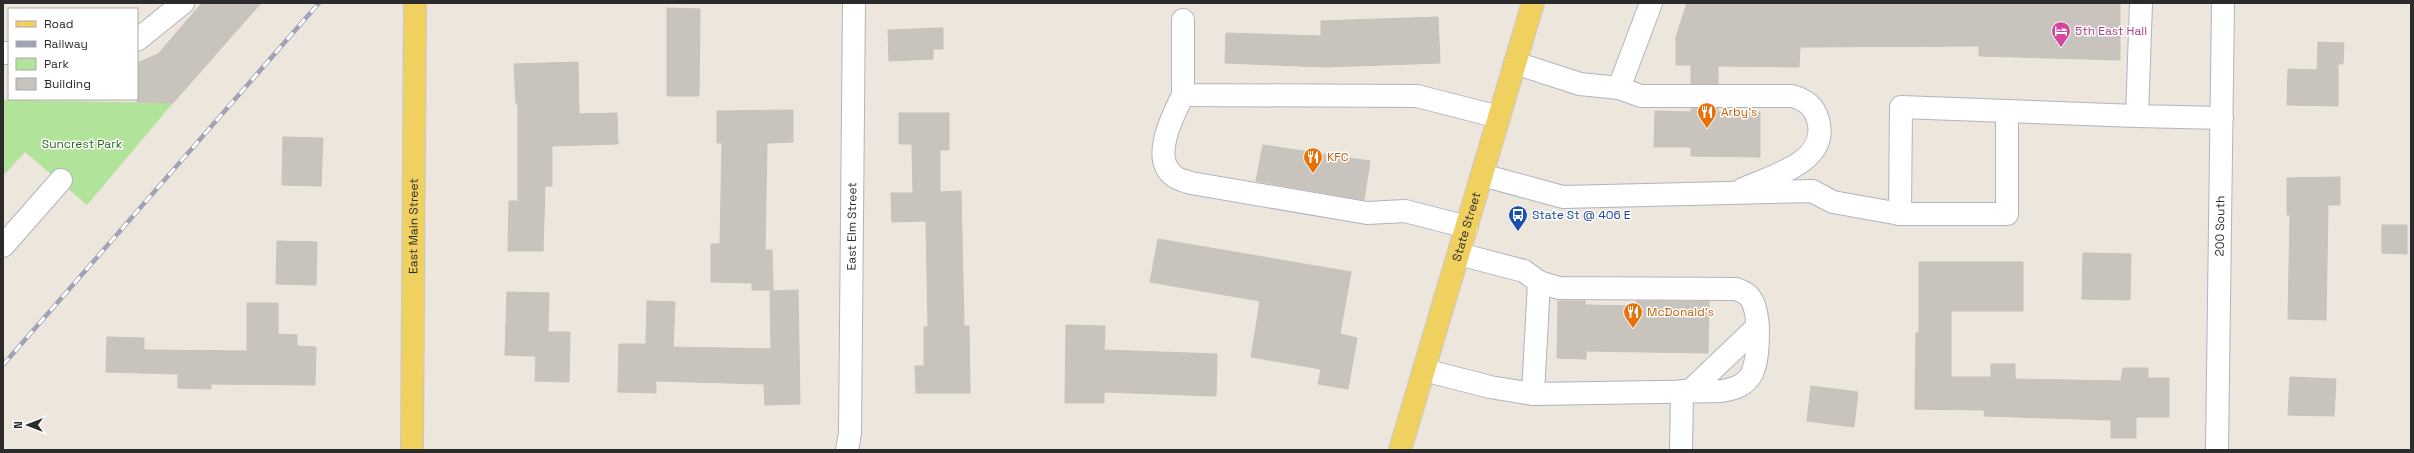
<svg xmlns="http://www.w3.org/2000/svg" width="2414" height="453" font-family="'Space Grotesk',sans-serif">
<rect width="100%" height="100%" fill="#ede6dd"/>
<path fill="#b1e39a" d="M3 100 173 103 87 205 25 152 3 176Z"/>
<path fill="#c8c3bd" stroke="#c8c2b7" d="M202 3H261L173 103 137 102V63L158 54Z
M1687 3H2120V60L1979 56V46L1800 47 1799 67 1718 66V84H1691V65H1676V37Z
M667 8 700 9 699 96H667Z
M1438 17 1440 63 1325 67 1225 63 1226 33 1321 36V21Z
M943 28V49H933V59L889 61 888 30Z
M2318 42 2344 43 2343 64H2338V106L2287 105 2288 69 2317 70Z
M578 62 579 114 617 113 618 144 552 146V186H545L543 251H508L509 201H518V104H516L514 64Z
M1691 108H1718V112H1760V157L1691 156V147H1654L1655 111 1691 112Z
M793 110V142L767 143 765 250H772L773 290H752V283L711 282V244H720L722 143H717V111Z
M899 113H949V150H940V192L961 191 964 326H969L970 393H916L915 366H924V327H928L926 221 892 222 891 193H913L912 144H899Z
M283 137 323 138 321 186 282 185Z
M1263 145 1370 161 1364 200 1256 181Z
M2340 177V205H2328L2326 320 2288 319 2290 215H2287V178Z
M2382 225H2407V254L2382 253Z
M1158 239 1351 272 1340 334 1357 338 1348 389 1318 384 1321 369 1251 357 1260 301 1150 282Z
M277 241 317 242 316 285 276 284Z
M2083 253 2131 254 2130 300 2082 299Z
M1919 262H2023V311H1951V377H1991V364H2015V379L2121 381 2123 368H2148V378H2169V417H2136V438H2111V420L1984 416 1985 410 1915 409 1916 333H1919Z
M798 290 800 404 765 405 764 384 656 381V393L618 392 619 344H646L647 301 675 302 673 347 771 349 770 291Z
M507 292 549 293 548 332H570L569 382 535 381 536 356 505 355Z
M1558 301H1585V305L1636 306V301H1709L1708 353 1586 351V359L1557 358Z
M247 303H278V334L297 335V346L316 347 315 385 211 384V389L178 388V374L106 372 107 337 144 338V350L247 351Z
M1066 325 1105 326 1104 350 1217 354 1216 396 1104 392V403H1065Z
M2290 377 2336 379 2334 416 2288 415Z
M1811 386 1858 392 1854 427 1807 421Z"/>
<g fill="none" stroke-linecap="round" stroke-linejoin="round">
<defs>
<g id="minor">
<path d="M2141 3 2137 116 2222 118"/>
<path d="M1183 20V95L1417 96 1499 117"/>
<path d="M137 40 183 3"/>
<path d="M3 53H9"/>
<path d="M1515 63 1580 84 1619 88 1641 96H1792C1806 100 1814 106 1818 120 1830 162 1772 176 1743 189"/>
<path d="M1619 88 1651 3"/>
<path d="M1183 95C1173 115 1150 159 1174 176 1178 180 1186 181 1191 183L1367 213 1405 211 1467 227"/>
<path d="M1482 175 1563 197 1812 191 1833 202 1900 214 1901 107 2137 116"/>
<path d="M1900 214H2007V112"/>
<path d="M3 246 61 180"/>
<path d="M1424 370 1490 387 1533 394 1722 391C1732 389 1742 387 1749 378 1760 365 1761 314 1751 299 1748 294 1742 291 1736 289L1559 288 1539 282 1524 271 1459 254"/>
<path d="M1690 391 1758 326"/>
<path d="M1533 394 1539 282"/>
<path id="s1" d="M847 450 850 433 854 3"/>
<path d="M1681 450 1682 391"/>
<path id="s2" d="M2217 450 2223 3"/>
</g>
<g id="major">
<path id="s3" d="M412 450 415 3"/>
<path id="s4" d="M1400 450 1533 3"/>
</g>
</defs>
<use href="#minor" stroke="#b1b3bf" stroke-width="24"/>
<use href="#major" stroke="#c8c8c8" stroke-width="24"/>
<use href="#minor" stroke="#fff" stroke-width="22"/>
<use href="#major" stroke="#f0d160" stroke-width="22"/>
<defs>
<path id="rail" d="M3 365 319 3"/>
</defs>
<use href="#rail" stroke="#a0a3b5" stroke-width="4.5"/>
<use href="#rail" stroke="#fff" stroke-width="3" stroke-dasharray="9" stroke-linecap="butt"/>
</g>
<defs>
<symbol id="hotel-pin" viewBox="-11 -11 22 30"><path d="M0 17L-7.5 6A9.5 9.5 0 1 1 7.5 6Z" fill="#d1479c" stroke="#fff"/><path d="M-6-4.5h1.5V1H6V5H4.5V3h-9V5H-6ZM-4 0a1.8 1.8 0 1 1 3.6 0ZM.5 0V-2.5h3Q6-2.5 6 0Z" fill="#fff"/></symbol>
<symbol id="restaurant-pin" viewBox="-11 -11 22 30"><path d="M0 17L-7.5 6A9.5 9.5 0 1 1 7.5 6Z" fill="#e8710a" stroke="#fff"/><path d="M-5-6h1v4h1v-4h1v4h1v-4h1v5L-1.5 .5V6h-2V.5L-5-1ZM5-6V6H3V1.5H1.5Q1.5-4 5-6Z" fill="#fff"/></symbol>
<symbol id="bus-pin" viewBox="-11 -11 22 30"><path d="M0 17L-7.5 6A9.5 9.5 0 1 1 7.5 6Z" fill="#1a4fb4" stroke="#fff"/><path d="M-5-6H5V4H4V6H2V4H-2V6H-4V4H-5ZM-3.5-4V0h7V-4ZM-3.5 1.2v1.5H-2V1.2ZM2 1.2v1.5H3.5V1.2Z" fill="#fff"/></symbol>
</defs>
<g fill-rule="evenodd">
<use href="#hotel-pin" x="2050" y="20" width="22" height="30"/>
<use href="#restaurant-pin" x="1696" y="101" width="22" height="30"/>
<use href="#restaurant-pin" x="1302" y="146" width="22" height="30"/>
<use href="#bus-pin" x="1507" y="204" width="22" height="30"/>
<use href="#restaurant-pin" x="1622" y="301" width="22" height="30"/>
</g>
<g text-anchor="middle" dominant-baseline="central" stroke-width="3" stroke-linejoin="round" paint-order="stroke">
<g font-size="12" fill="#b23c85" stroke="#fff" text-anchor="start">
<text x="2075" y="31">5th East Hall</text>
</g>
<g font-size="12" fill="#c56008" stroke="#fff" text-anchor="start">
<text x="1721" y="112">Arby's</text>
<text x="1327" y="157">KFC</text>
<text x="1647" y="312">McDonald's</text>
</g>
<g font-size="12" fill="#29681b" stroke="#fff">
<text x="82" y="144">Suncrest Park</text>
</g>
<g font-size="12" fill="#164399" stroke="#fff" text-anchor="start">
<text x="1532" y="215">State St @ 406 E</text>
</g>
<g font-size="12" fill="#2b2b2b" stroke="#fff">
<text stroke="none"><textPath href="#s3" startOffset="224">East Main Street</textPath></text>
<text stroke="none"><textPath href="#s2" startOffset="224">200 South</textPath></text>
<text stroke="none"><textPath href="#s1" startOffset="224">East Elm Street</textPath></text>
<text stroke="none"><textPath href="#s4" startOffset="233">State Street</textPath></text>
</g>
</g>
<rect width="2414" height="453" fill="none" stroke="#2b2b2b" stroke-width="8"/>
<rect x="8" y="8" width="130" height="92" fill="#ffffff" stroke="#aaaaaa"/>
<rect x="16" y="21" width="20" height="6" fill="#f0d160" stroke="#aaaaaa"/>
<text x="44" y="28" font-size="12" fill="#2b2b2b">Road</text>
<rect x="16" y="41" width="20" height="6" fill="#a0a3b5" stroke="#aaaaaa"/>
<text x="44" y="48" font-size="12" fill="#2b2b2b">Railway</text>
<rect x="16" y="58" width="20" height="12" fill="#b1e39a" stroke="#aaaaaa"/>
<text x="44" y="68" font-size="12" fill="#2b2b2b">Park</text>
<rect x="16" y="78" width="20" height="12" fill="#c8c3bd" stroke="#aaaaaa"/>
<text x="44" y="88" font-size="12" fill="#2b2b2b">Building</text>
<g transform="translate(28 425) rotate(270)" stroke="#ffffff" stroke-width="3" paint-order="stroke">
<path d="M0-3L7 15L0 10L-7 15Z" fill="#2b2b2b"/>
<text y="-6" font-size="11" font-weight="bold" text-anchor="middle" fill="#2b2b2b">N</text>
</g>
</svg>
